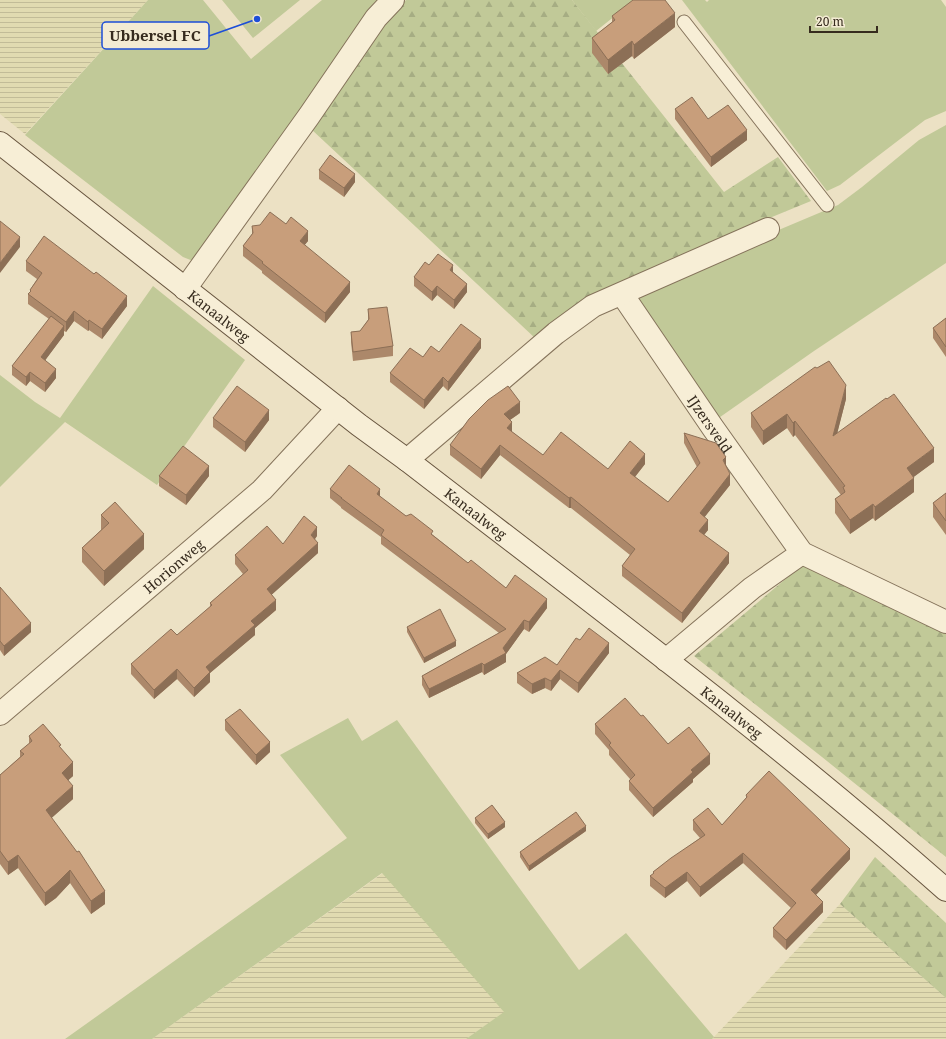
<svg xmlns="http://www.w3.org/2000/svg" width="946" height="1039" font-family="'Noto Serif',serif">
<defs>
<pattern id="farmland-rules" width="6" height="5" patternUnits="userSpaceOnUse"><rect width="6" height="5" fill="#e1dbb1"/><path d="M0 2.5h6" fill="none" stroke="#c2bc98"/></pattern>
<pattern id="forest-firs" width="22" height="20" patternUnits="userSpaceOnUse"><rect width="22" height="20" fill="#c1c998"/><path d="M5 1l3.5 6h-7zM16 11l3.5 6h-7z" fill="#a6ad83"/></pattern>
</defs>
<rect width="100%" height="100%" fill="#ece1c4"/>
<path fill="url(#farmland-rules)" d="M0 0H148L25 134 0 114Z
M383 873 505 1012 466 1039H152Z
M840 904 946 998V1039H712Z"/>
<path fill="#c1c998" d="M148 0H203L251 59 322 0H377L373 4 280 139 193 261 183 257 25 135Z
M222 0H300L253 38Z
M572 0H635L596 31Z
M682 0H705L707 2 709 0H941L946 7V111L925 120 840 185 827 191Z
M946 125V263L814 351 713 422 637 298 762 237 838 205 862 187 919 140Z
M153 286 245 360 157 485 65 422 0 487V375L35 402 60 418Z
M348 718 362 741 397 720 579 970 626 933 714 1037 712 1039H466L504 1012 382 873 152 1039H65L347 838 280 755Z"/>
<path fill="url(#forest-firs)" d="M406 0H572L724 192 778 157 811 201 772 217 631 283 536 339 311 129 383 26Z
M807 561 946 632V857L822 757 694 656Z
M875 857 946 923V998L840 904Z"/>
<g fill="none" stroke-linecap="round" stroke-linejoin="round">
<defs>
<path id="lane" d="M684 22 827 205"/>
<g id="street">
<path d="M185 289 309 116 376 18 393 0"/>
<path id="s1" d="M622 294 713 428 802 553 946 622"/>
<path d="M407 460 556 333 593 306 768 229"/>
<path d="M666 660 752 588 802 553"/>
<path id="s2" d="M0 714 262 490 338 408"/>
</g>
<g id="secondary">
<path id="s3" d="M0 143 359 425 407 460C588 600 774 738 946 890"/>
</g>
</defs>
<use href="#lane" stroke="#85735b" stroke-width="15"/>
<use href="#street" stroke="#85735b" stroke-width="24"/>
<use href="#secondary" stroke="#67543e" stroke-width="24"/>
<use href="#lane" stroke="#f7eed6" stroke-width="13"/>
<use href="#street" stroke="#f7eed6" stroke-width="22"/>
<use href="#secondary" stroke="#f7eed6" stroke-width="22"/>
</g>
<path fill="#ac886a" d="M612 16 675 27 634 59 632 56 608 74 592 53V38L612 22Z
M675 109 747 140 711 167 675 119Z
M319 170 355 182 344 197 319 179Z
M252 226 308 241 304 245 350 292 325 323 262 273V271L243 256V246L252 234Z
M26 261 127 306 102 339 89 330 88 331 74 321 66 332 64 331V335L45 360 56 378 45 392 30 381 26 386 12 375V366L49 319 28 304V294L30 292V290L37 279 26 271Z
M429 265 453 272 467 292 454 309 437 295 432 301 414 286V277Z
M368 309 393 346V356L353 361 351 342V332L360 331 368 320Z
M946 318V357L933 338V328Z
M481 348 448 391 443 386 424 409 390 382V373L423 357 439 352Z
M846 399 837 433 934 462 913 477 914 492 875 521 873 518 850 534 835 513V499L841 495 795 435 793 437 787 428 763 445 751 427V413Z
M520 413 510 420 512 432 543 455 608 469 645 464 635 477 668 502 697 467 684 443V433L726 465 730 485 704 517 708 530 704 535 729 563 682 623 622 576V566L630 555 571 508H569L500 455 481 479 450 455V445Z
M213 418 269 420 245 452 213 427Z
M159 476H209L186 505 159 486Z
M330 489 380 497 406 516 433 535 468 563 506 588 547 608 529 632 524 629 506 654V662L484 675 482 672 429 698 422 685V676L499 633 381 544V537L341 508V507L330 498Z
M946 493V535L933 517V503Z
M101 515 144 549 104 586 82 562V548L101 530Z
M317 536 315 539 318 553 271 595 276 610 255 628V635L210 673V682L194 697 177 679 154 699 131 674V664L177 635 210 607V603L243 574 235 564V555Z
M0 587 31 632 4 656 0 650Z
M407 627 456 646 424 663 407 632Z
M580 640 609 653 578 693 560 679 551 691 545 688 532 694 517 683V673L557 665Z
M641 716 668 744 710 764 693 779V782L653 817 629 790V781L630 779 609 755V750L595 734V724Z
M225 720 270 752 256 765 225 730Z
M29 736 61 748 73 776 68 780 73 799 51 818 105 904 91 914 70 883 56 898 45 906 18 868 8 875 0 864V775L20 757V751L29 744Z
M746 795 850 859 816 895 823 912 786 950 773 937V928L791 908 743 863 700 897 687 881 665 898 650 886V876L653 874V872L700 838 693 830V820L722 825 746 798Z
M475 818 505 827 488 839 475 823Z
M586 831 529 871 520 857V852Z"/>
<path fill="#8c6f56" d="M675 13V27L634 59V45Z
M632 41V56L608 74V60Z
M747 130V140L711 167V157Z
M355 174V182L344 197V188Z
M308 231V241L300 251V241Z
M20 237V247L0 273V263Z
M453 265V274L450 270Z
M350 282V292L325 323V313Z
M467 284V292L454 309V300Z
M437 286V295L432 301V292Z
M127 296V306L102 339V329Z
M74 311V321L66 332V322Z
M89 320V330L88 331V322Z
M64 326V335L41 366V357Z
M481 339V348L448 391V382Z
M56 369V378L45 392V383Z
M30 372V381L26 386V377Z
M443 377V386L424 409V400Z
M846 385V399L833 450V436Z
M520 402V413L504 424V414Z
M269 410V420L245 452V442Z
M787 414V428L763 445V431Z
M795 421V435L793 437V423Z
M512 422V433L507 428Z
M500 445V455L481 479V469Z
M934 448V462L907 482V468Z
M645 454V464L630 483V473Z
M726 457V467L723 460Z
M209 466V476L186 505V495Z
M730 474V485L700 523V513Z
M914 478V492L875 521V507Z
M380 489V499L377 494Z
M571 497V508H569V498Z
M873 504V518L850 534V520Z
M708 520V530L699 541V531Z
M317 527V536L311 544V535Z
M144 534V549L104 586V571Z
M318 543V553L267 599V589Z
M729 553V563L682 623V613Z
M547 599V608L529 632V622Z
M276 600V610L255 628V635L210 673V682L194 697V688L206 667 251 621Z
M524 620V629L506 654V662L484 675V665L503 648Z
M31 623V632L4 656V646Z
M456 641V646L424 663V658Z
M609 643V653L578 693V683Z
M482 663V672L429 698V689Z
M177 669V679L154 699V690Z
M560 670V679L551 691V681Z
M545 678V688L532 694V684Z
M270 742V752L256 765V755Z
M710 754V764L693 779V782L653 817V808L691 770Z
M73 762V776L62 786V773Z
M73 786V799L46 823V810Z
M505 822V827L488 839V834Z
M586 826V831L529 871V866Z
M850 849V859L811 900V890Z
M743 853V863L700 897V887Z
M18 855V868L8 875V862Z
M70 870V883L56 898 45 906V893Z
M687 872V881L665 898V888Z
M105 891V904L91 914V901Z
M823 902V912L786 950V940Z"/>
<path fill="#c89e7b" stroke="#8c6f56" d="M633 0H665L675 13 634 45 632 41 608 60 592 38 615 20 612 16Z
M692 97 708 119 728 105 747 130 711 157 675 109Z
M330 155 355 174 344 188 319 170Z
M270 212 286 224 291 217 308 231 300 241 350 282 325 313 262 263 263 262 243 246 253 233 252 226 260 225Z
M0 221 20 237 0 263Z
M44 236 94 274 96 272 127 296 102 329 89 320 88 322 74 311 66 322 28 294 31 291 30 290 42 273 26 261Z
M438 254 453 265 450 270 467 284 454 300 437 286 432 292 414 277 425 262 429 265Z
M387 307 393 346 353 352 351 332 360 331 369 319 368 309Z
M51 316 64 326 41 357 56 369 45 383 30 372 26 377 12 366Z
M946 318V347L933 328Z
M461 324 481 339 448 382 443 377 424 400 390 373 410 348 423 357 431 346 439 352Z
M829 361 846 385 833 436 886 398 887 399 894 394 934 448 907 468 914 478 875 507 873 504 850 520 835 499 845 492 843 487 845 486 795 421 793 423 787 414 763 431 751 413 815 367 817 368Z
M237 386 269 410 245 442 213 418Z
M508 386 520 402 504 414 512 422 507 428 543 455 561 432 608 469 630 441 645 454 630 473 668 502 700 463 684 433 716 443 726 457 723 460 730 474 700 513 708 520 699 531 729 553 682 613 622 566 635 549 571 497 569 498 500 445 481 469 450 445 469 419 488 400Z
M183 446 209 466 186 495 159 476Z
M349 465 380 489 377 494 406 516 411 514 433 531 431 534 468 563 471 560 506 588 515 575 547 599 529 622 524 620 503 648 506 653 484 665 482 663 429 689 422 676 506 629 381 535 384 530 341 498H342L330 489Z
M946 493V521L933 503Z
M115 502 144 534 104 571 82 548 109 523 101 515Z
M304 516 317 527 311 535 318 543 267 589 276 600 251 621 255 625 206 667 210 672 194 688 177 669 154 690 131 664 171 629 177 635 212 605 210 603 248 570 235 555 267 526 283 544Z
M0 587 31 623 4 646 0 641Z
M440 609 456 641 424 658 407 627Z
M589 628 609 643 578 683 560 670 551 681 545 678 532 684 517 673 545 657 557 665 576 638 580 640Z
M625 698 641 716 643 715 668 744 689 727 710 754 691 770 693 772 653 808 629 781 635 775 609 745 611 743 595 724Z
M240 709 270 742 256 755 225 720Z
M43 724 61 745 59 746 73 762 62 773 73 786 46 810 77 852 79 851 105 891 91 901 70 870 56 884 45 893 18 855 8 862 0 851V775L24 754 20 751 32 741 29 736Z
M769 771 850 849 811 890 823 902 786 940 773 928 796 903 743 853 700 887 687 872 665 888 650 876 654 873 653 872 671 858 705 835 693 820 708 808 722 825 747 797 746 795Z
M492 805 505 822 488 834 475 818Z
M576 812 586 826 529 866 520 852Z"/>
<g text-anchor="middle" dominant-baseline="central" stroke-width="4" stroke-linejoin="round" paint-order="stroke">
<g font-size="14" fill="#362b1e" stroke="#f3ebd3">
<text stroke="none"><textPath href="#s3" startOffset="279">Kanaalweg</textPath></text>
<text stroke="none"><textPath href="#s1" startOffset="157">IJzersveld</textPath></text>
<text stroke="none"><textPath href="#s3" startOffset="603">Kanaalweg</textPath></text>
<text stroke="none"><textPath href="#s2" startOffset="228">Horionweg</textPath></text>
<text stroke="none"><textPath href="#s3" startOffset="927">Kanaalweg</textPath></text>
</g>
</g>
<path fill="none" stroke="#1d4ed8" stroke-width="1.5" d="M257 19L209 36"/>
<circle fill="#1d4ed8" stroke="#f3ebd3" stroke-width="1.5" cx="257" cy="19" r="4"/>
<rect fill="#f3ebd3" stroke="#1d4ed8" stroke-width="1.5" x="102" y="22" width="107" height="27" rx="4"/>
<g font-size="15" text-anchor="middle" font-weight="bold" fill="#362b1e">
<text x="155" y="41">Ubbersel FC</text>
</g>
<path d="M810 26v6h67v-6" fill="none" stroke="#362b1e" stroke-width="2"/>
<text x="816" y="26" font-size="12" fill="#362b1e" stroke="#f3ebd3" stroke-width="3" paint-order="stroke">20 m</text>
</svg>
